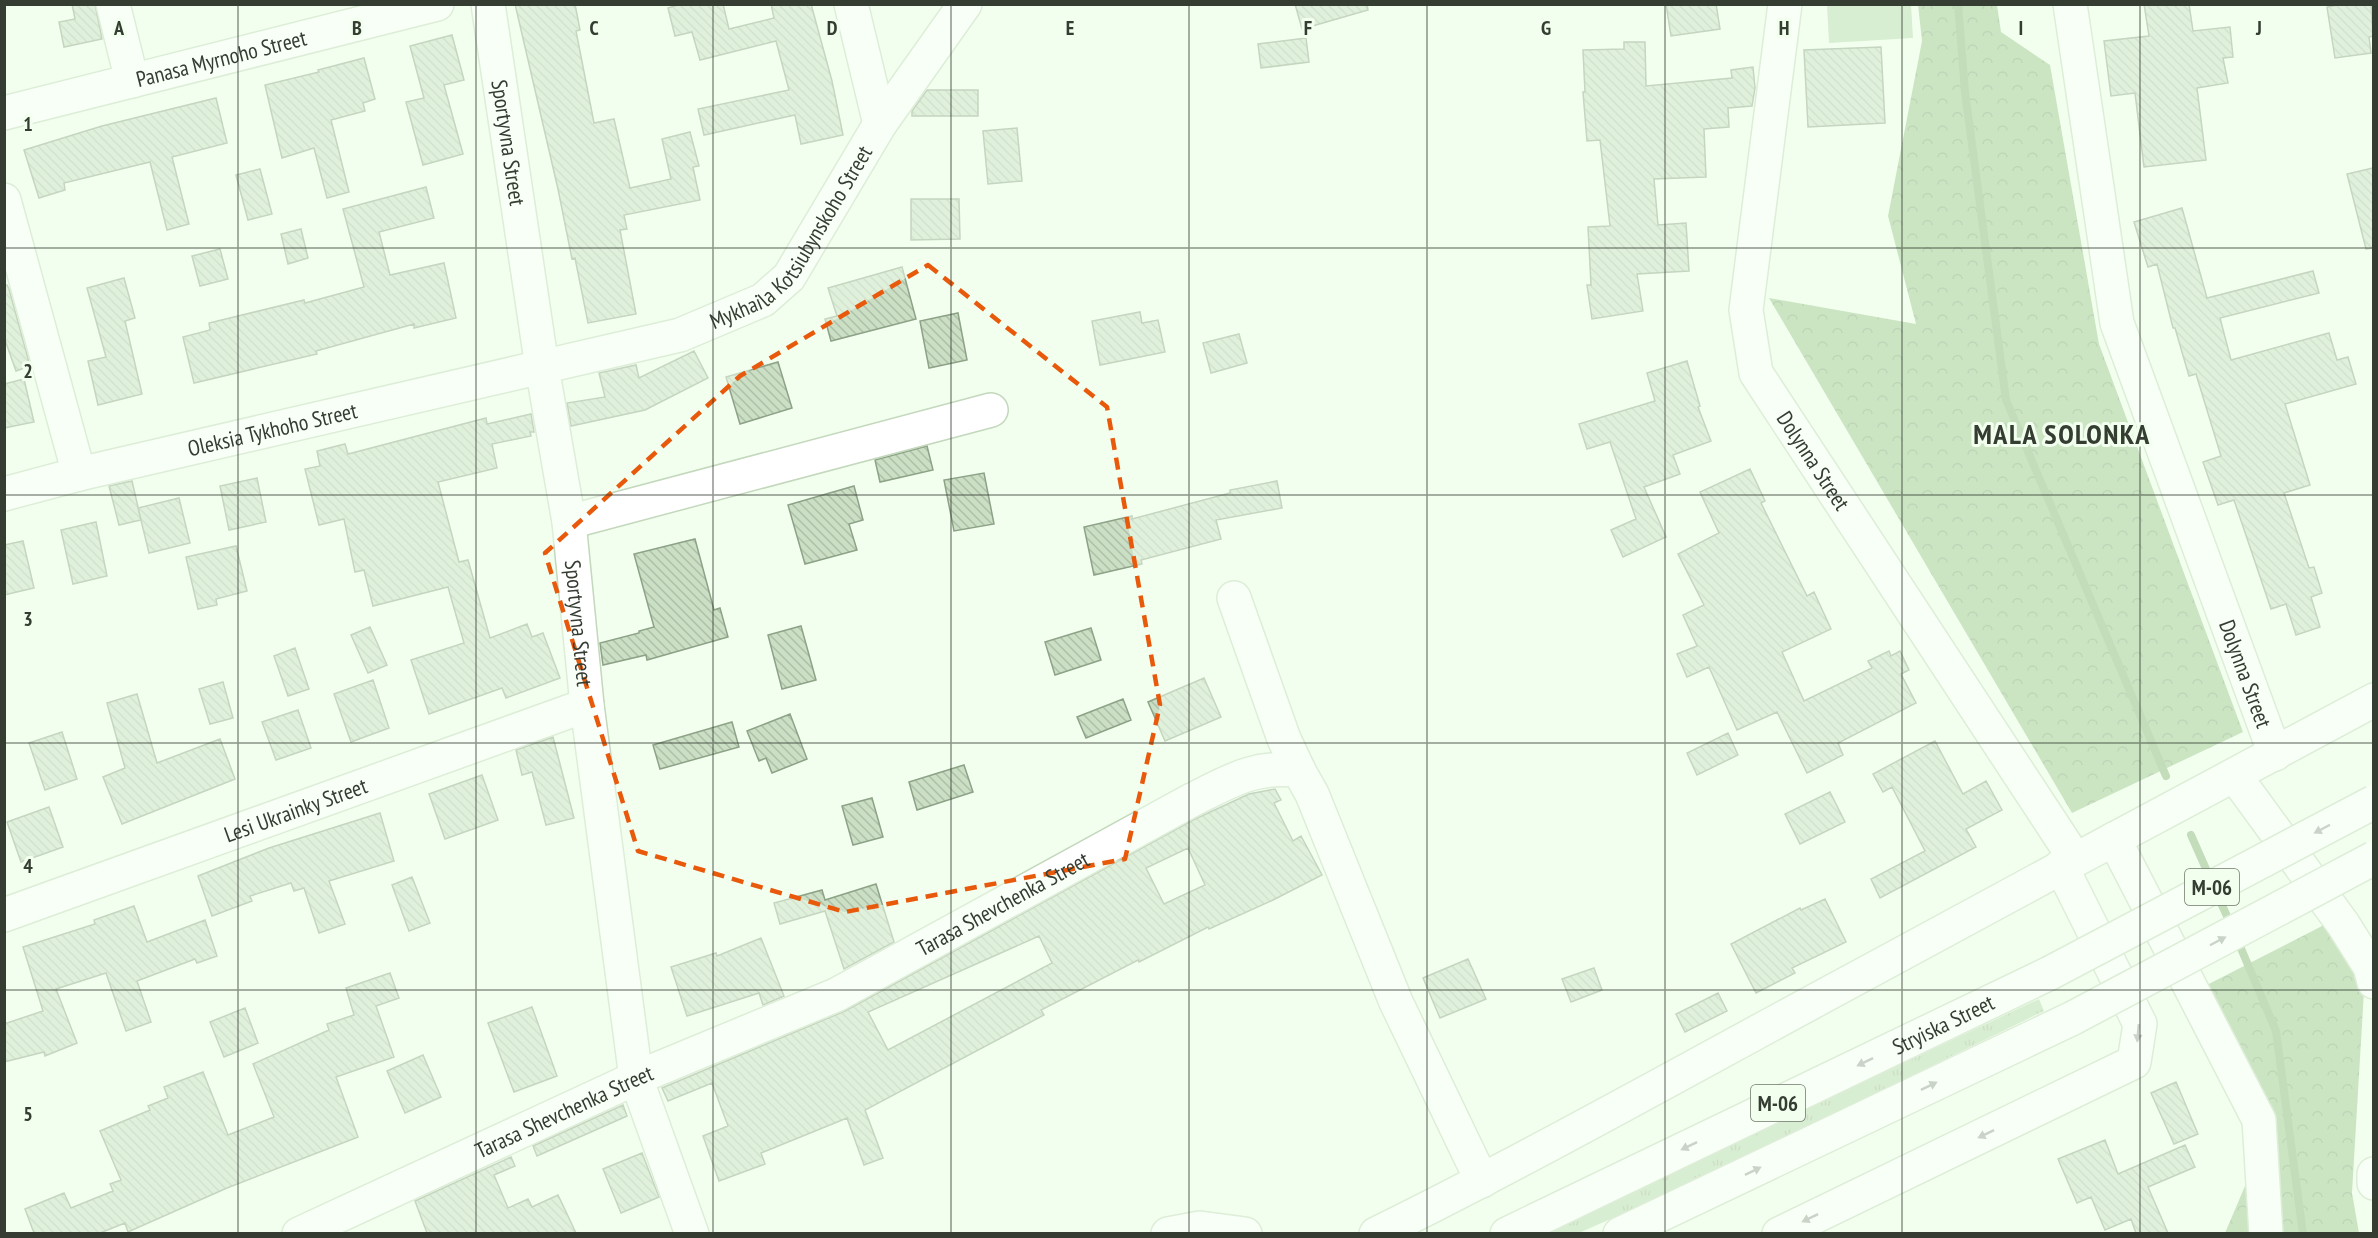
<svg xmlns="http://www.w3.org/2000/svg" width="2378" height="1238" font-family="'PT Sans Narrow',sans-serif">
<defs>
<pattern id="grass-tufts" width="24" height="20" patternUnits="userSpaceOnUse" patternTransform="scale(1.5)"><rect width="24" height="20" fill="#b9d9af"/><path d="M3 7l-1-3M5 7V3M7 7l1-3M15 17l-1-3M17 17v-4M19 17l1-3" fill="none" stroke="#a0bb97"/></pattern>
<pattern id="forest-crowns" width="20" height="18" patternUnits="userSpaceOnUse" patternTransform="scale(1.5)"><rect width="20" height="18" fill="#9cc68f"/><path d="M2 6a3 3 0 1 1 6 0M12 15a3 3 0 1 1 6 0" fill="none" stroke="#80a275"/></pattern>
<pattern id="building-back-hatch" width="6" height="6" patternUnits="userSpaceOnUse" patternTransform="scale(1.5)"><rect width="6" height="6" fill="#cadfc4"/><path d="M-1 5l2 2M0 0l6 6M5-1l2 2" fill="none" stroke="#aec0a9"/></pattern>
</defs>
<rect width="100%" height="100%" fill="#f2ffee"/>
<path fill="url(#grass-tufts)" d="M2039 999 2044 1011 1689 1184 1579 1233 1540 1234Z"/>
<path fill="url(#forest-crowns)" d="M1918 5H1997L2001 32 2050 65 2099 344 2243 732 2072 813 1769 298 1916 324 1888 216 1922 41Z
M2324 925 2365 974 2352 1193 2359 1233H2225L2262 1146 2193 992Z"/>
<path fill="#b9d9af" d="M1827 5H1911L1913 38 1829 43Z"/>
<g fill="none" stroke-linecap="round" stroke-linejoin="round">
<path stroke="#8ab37d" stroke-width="8" d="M1958 4 1965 92 2006 400 2166 776
M2191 835 2210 878
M2216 892 2231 925
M2237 939 2276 1031 2303 1234"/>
</g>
<path fill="url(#building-back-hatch)" stroke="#8da287" stroke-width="1.5" fill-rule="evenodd" d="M72 4H95L102 39 64 47 59 22 75 19Z
M515 4H575L580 30 576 31 594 123 614 119 630 188 671 179 662 139 690 132 699 166 693 167 700 200 624 215 627 229 620 230 636 314 588 323 575 258 572 259 558 189Z
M681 4H723L729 29 774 18 771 4H811L832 81 843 135 801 144 795 115 704 135 698 109 789 90 776 41 700 60 692 32 675 36 668 8Z
M1295 4H1367L1368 10 1302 29Z
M1666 4H1716L1720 29 1671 36Z
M2144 4H2189L2193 31 2230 27 2233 57 2223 58 2228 83 2197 88 2206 160 2144 167 2135 93 2111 96 2104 41 2149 36Z
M2343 4H2371L2373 36 2369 37 2371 53 2335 58 2327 7Z
M452 35 464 80 444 85 463 154 423 165 406 102 424 98 410 46Z
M1306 38 1309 62 1261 68 1258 44Z
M1624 42H1645L1646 86 1732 78 1731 70 1753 67 1755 88 1752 106 1728 108 1729 127 1704 129 1706 177 1654 179 1658 225 1686 223 1689 271 1637 274 1643 311 1592 319 1587 285H1591L1588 227 1610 226 1600 140 1587 141 1583 92H1585L1583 50 1624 49Z
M1881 47 1885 123 1808 127 1804 50Z
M364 58 375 99 363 103 365 111 331 120 349 192 327 198 314 148 282 158 265 85 319 72 318 70Z
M927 90H978V116H912V111Z
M216 98 227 143 172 157 189 224 167 230 150 162 64 183 65 190 39 198 24 150 102 126Z
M1017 128 1022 181 988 184 983 131Z
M2373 168V248L2366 249 2347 174Z
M260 169 272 214 248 220 236 175Z
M426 187 434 218 379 232 390 275 444 263 456 318 414 328V324L316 351 317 354 194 383 183 337 210 330 209 323 304 300 305 303 364 287 343 209Z
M911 199H959L960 239 911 240Z
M2182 208 2207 298 2313 271 2319 293 2220 318 2231 360 2329 333 2337 360 2348 357 2356 384 2285 404 2310 485 2284 493 2309 568 2314 567 2322 593 2311 597 2320 627 2296 635 2286 604 2271 609 2234 500 2218 505 2203 462 2221 456 2196 374 2189 376 2175 328H2173L2157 264 2148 267 2134 222Z
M301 229 308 258 288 264 281 234Z
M220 249 228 279 200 286 192 256Z
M902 267 916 319 831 341 825 319 837 316 828 288Z
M124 278 135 318 125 321 142 394 98 405 88 361 106 357 87 288Z
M4 285H7L9 289 30 366 16 371 4 337Z
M1140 312 1142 323 1158 320 1165 352 1100 365 1092 321Z
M958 313 967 360 929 368 920 321Z
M1239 334 1247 363 1211 373 1203 343Z
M694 351 708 378 645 410 571 426 567 403 605 397 599 373 636 365 639 378Z
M1687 361 1700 406 1698 407 1711 441 1673 455 1680 474 1644 487 1666 537 1623 557 1611 530 1636 519 1610 442 1587 449 1579 424 1655 401 1647 373Z
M778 362 792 408 740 424 726 377Z
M24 379 34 422 4 428V384Z
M531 414 534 432H530L531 436 492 444 497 468 438 482 459 562 468 560 490 638 527 624 532 637 543 633 560 678 506 698 502 688 429 714 411 660 464 643 448 587 373 606 364 570 355 572 344 519 319 525 305 469 320 466 317 451 345 444 348 454 486 418 487 424Z
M927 446 933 470 880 482 875 460Z
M1750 469 1765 501 1761 503 1807 596 1814 592 1831 629 1782 652 1804 701 1872 668 1868 661 1889 651 1891 656 1900 651 1909 670 1901 674 1916 703 1838 743 1843 755 1807 773 1777 712 1737 730 1709 667 1687 677 1677 654 1697 646 1683 615 1704 605 1678 554 1719 533 1700 492Z
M984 473 994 524 954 531 944 480Z
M257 478 266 522 229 530 220 486Z
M132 481 141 520 119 525 109 486Z
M1277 481 1282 508 1216 520 1221 539 1141 560 1142 564 1094 575 1084 527 1132 516V519L1230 493V490Z
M854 486 863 520 849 524 857 550 805 564 788 505Z
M179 498 190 543 149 553 138 508Z
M96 522 107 576 73 584 61 530Z
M695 539 714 610 720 608 728 637 647 660 646 655 603 665 600 643 639 633V631L654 627 634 554Z
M23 541 34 588 4 595V545Z
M236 546 247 591 216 599 217 605 198 609 186 557Z
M801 626 816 680 782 689 768 635Z
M370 627 387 665 368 673 351 635Z
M1091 628 1101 660 1055 675 1045 642Z
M295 648 309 689 288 696 274 656Z
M1204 678 1221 717 1165 741 1148 702Z
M373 680 389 728 351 742 334 694Z
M223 682 233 718 210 724 199 689Z
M137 694 157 763 220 739 235 779 122 824 103 777 125 768 107 703Z
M1123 699 1131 720 1086 738 1077 717Z
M298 710 311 748 276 760 262 722Z
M790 714 807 759 772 773 766 758 759 761 747 731Z
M732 722 739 747 660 769 653 745Z
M62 732 77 779 45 790 29 743Z
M1728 733 1738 755 1697 775 1687 753Z
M553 737 574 818 546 825 532 772 522 775 516 750Z
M1935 741 1963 794 1986 781 2002 810 1966 829 1976 847 1880 898 1871 879 1925 851 1892 787 1883 792 1873 774Z
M964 765 973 792 917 810 909 782Z
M482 775 498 820 445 839 429 794Z
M1275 789 1281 800 1274 803 1293 841 1301 836 1322 875 1273 900 1209 929 1208 927 1139 962 1138 960 1041 1010 1044 1015 865 1110 883 1158 864 1165 847 1118 761 1153 765 1164 719 1181 703 1136 728 1126 712 1083 668 1101 662 1088 845 1011 1193 820 1249 794ZM1188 848 1205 885 1164 904 1146 868ZM1039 936 1052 963 888 1050 868 1012Z
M1830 792 1845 822 1800 844 1785 814Z
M872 798 883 837 853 845 842 806Z
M49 807 63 847 21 862 7 822Z
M380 813 394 861 329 881 345 924 319 933 304 888 294 891 291 883 250 896 252 901 212 916 198 876 269 848Z
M412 877 430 923 409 931 392 885Z
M876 884 894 942 844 969 825 911 780 924 774 903 822 890 825 900Z
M1825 899 1846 942 1792 968 1795 973 1756 993 1731 944 1800 908 1801 910Z
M134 906 147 942 205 920 217 956 197 963 195 959 137 981 151 1022 126 1031 106 973 56 989 77 1043 45 1056 44 1052 4 1062V1024L43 1011 23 947 95 924 94 920Z
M761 938 784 996 763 1005 759 993 687 1016 671 967 716 953 717 956Z
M1468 959 1486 999 1440 1018 1423 978Z
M1594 968 1602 990 1571 1002 1562 979Z
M390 973 399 998 376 1006 394 1057 336 1077 358 1137 227 1188 128 1232 125 1223 100 1233H34L25 1209 64 1193 71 1208 113 1191 110 1184 121 1180 100 1131 150 1110 148 1106 168 1098 164 1087 203 1072 228 1135 274 1117 253 1064 329 1030 327 1024 354 1015 346 988Z
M1718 993 1727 1011 1685 1032 1676 1014Z
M532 1007 557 1076 514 1092 488 1023Z
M245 1008 258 1043 224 1057 210 1022Z
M423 1055 441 1097 405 1113 387 1071Z
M2176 1082 2198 1134 2174 1144 2151 1093Z
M623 1105 627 1116 537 1156 533 1146Z
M2105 1140 2118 1174 2185 1145 2195 1167 2148 1187 2168 1233H2136L2131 1219 2105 1230 2091 1197 2077 1203 2058 1159Z
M642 1153 659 1197 621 1213 603 1169Z
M511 1157 515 1166 494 1175 508 1208 528 1199 532 1207 558 1195 576 1233H427L415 1201Z"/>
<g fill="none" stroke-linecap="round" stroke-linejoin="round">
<defs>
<g id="minor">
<path d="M113 4 132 81"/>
<path id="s1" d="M488 4 542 367 569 522 587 705 636 1078 692 1234"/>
<path d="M851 4 880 124"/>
<path id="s2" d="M1785 4 1746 310 1756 373 2075 859"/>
<path id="s3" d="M2070 4 2117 323 2275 754"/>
<path id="s4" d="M4 113 437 4"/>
<path d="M4 200 79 474"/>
<path id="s5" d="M4 494 79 474 680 335 763 300 789 277 880 124 965 4"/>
<path d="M569 522 991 410"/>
<path d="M1234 598 1284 739 1299 771"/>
<path d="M2235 776 2343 924 2370 967 2374 982"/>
<path d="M2114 839 2259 1120 2266 1234"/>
<path id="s6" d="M4 915 587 705"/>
<path d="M2374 1174V1183"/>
<path id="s7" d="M299 1234 636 1078 836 995 1190 801C1228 782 1256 764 1299 771L1312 794 1396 1002 1482 1181"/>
<path d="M1168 1234 1200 1228 1245 1234"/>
<path d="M1376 1234C1542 1152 1704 1060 1868 972 2036 880 2205 791 2374 700"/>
<path d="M1779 1234 2134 1062 2140 1024 2061 866"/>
</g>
<g id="highway">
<path id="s8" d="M1507 1234 2050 973"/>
<path d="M1620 1234 2073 1018"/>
</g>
</defs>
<use href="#minor" stroke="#c3d8bc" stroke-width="36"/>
<use href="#highway" stroke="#c3d8bc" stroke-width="36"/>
<use href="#minor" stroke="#fff" stroke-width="33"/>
<use href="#highway" stroke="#fff" stroke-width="33"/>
<defs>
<path id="highway-bridge" d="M2050 973 2374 802
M2073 1018 2374 858"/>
</defs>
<use href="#highway-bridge" stroke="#c3d8bc" stroke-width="36" stroke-linecap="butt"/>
<use href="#highway-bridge" stroke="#fff" stroke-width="33"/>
</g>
<defs><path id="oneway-solid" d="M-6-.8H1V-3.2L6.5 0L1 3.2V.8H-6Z" transform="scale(1.5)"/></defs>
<g fill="#9a9e98">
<use href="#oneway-solid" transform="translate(2322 829) rotate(152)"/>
<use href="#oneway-solid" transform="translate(2218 941) rotate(-28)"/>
<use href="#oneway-solid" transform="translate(2138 1033) rotate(95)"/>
<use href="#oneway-solid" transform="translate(1865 1062) rotate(154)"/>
<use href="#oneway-solid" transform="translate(1929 1086) rotate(-26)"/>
<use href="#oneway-solid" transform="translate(1986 1134) rotate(154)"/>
<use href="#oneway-solid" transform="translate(1689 1146) rotate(154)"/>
<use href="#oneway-solid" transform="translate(1753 1171) rotate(-26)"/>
<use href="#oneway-solid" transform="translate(1810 1218) rotate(154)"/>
</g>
<path d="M0 0H2378V1238H0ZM928 265 1107 407 1160 705 1125 859 845 912 638 851 545 553 740 376Z" fill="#f2ffee" fill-opacity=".55" fill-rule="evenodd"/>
<path fill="none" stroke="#e8590c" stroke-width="4.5" stroke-dasharray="12 8" stroke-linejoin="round" d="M928 265 1107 407 1160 705 1125 859 845 912 638 851 545 553 740 376Z"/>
<path fill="none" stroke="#353d32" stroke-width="1.5" stroke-opacity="0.55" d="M238 4V1234M476 4V1234M713 4V1234M951 4V1234M1189 4V1234M1427 4V1234M1665 4V1234M1902 4V1234M2140 4V1234M4 248H2374M4 495H2374M4 743H2374M4 990H2374"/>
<g text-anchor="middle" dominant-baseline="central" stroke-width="6" stroke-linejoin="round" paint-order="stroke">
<g fill="#f2ffee" stroke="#6e776a" stroke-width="1.5">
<rect x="2185" y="869" width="54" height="36" rx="4.5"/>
<rect x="1751" y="1085" width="54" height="36" rx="4.5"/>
</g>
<g font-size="21" font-weight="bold" fill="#353d32">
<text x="2212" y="887">М-06</text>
<text x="1778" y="1103">М-06</text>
</g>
<g font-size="22" fill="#353d32" stroke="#f2ffee">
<text stroke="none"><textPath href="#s4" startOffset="224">Panasa Myrnoho Street</textPath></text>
<text stroke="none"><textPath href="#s1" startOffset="140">Sportyvna Street</textPath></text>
<text stroke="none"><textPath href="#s5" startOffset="849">Mykhaila Kotsiubynskoho Street</textPath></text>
<text stroke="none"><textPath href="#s5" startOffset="276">Oleksia Tykhoho Street</textPath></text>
<text stroke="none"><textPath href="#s2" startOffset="477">Dolynna Street</textPath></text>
<text stroke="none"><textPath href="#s1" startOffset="626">Sportyvna Street</textPath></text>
<text stroke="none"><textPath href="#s3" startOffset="696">Dolynna Street</textPath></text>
<text stroke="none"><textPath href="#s6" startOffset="310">Lesi Ukrainky Street</textPath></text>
<text stroke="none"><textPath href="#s7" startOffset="778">Tarasa Shevchenka Street</textPath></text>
<text stroke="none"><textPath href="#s8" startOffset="484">Stryiska Street</textPath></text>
<text stroke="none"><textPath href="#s7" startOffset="292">Tarasa Shevchenka Street</textPath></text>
</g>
<g font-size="28" font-weight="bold" letter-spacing="1.5" fill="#353d32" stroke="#f2ffee">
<text x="2062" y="433">MALA SOLONKA</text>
</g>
</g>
<g font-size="20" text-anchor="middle" font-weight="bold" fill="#353d32" stroke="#f2ffee" stroke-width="6" stroke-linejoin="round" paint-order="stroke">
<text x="119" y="35">A</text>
<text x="357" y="35">B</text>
<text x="594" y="35">C</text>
<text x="832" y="35">D</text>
<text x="1070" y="35">E</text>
<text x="1308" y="35">F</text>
<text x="1546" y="35">G</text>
<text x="1784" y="35">H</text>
<text x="2021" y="35">I</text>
<text x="2259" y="35">J</text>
<text x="28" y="131">1</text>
<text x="28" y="378">2</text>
<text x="28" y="626">3</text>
<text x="28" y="873">4</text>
<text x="28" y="1121">5</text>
</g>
<rect width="2378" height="1238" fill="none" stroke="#353d32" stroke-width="12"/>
</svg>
